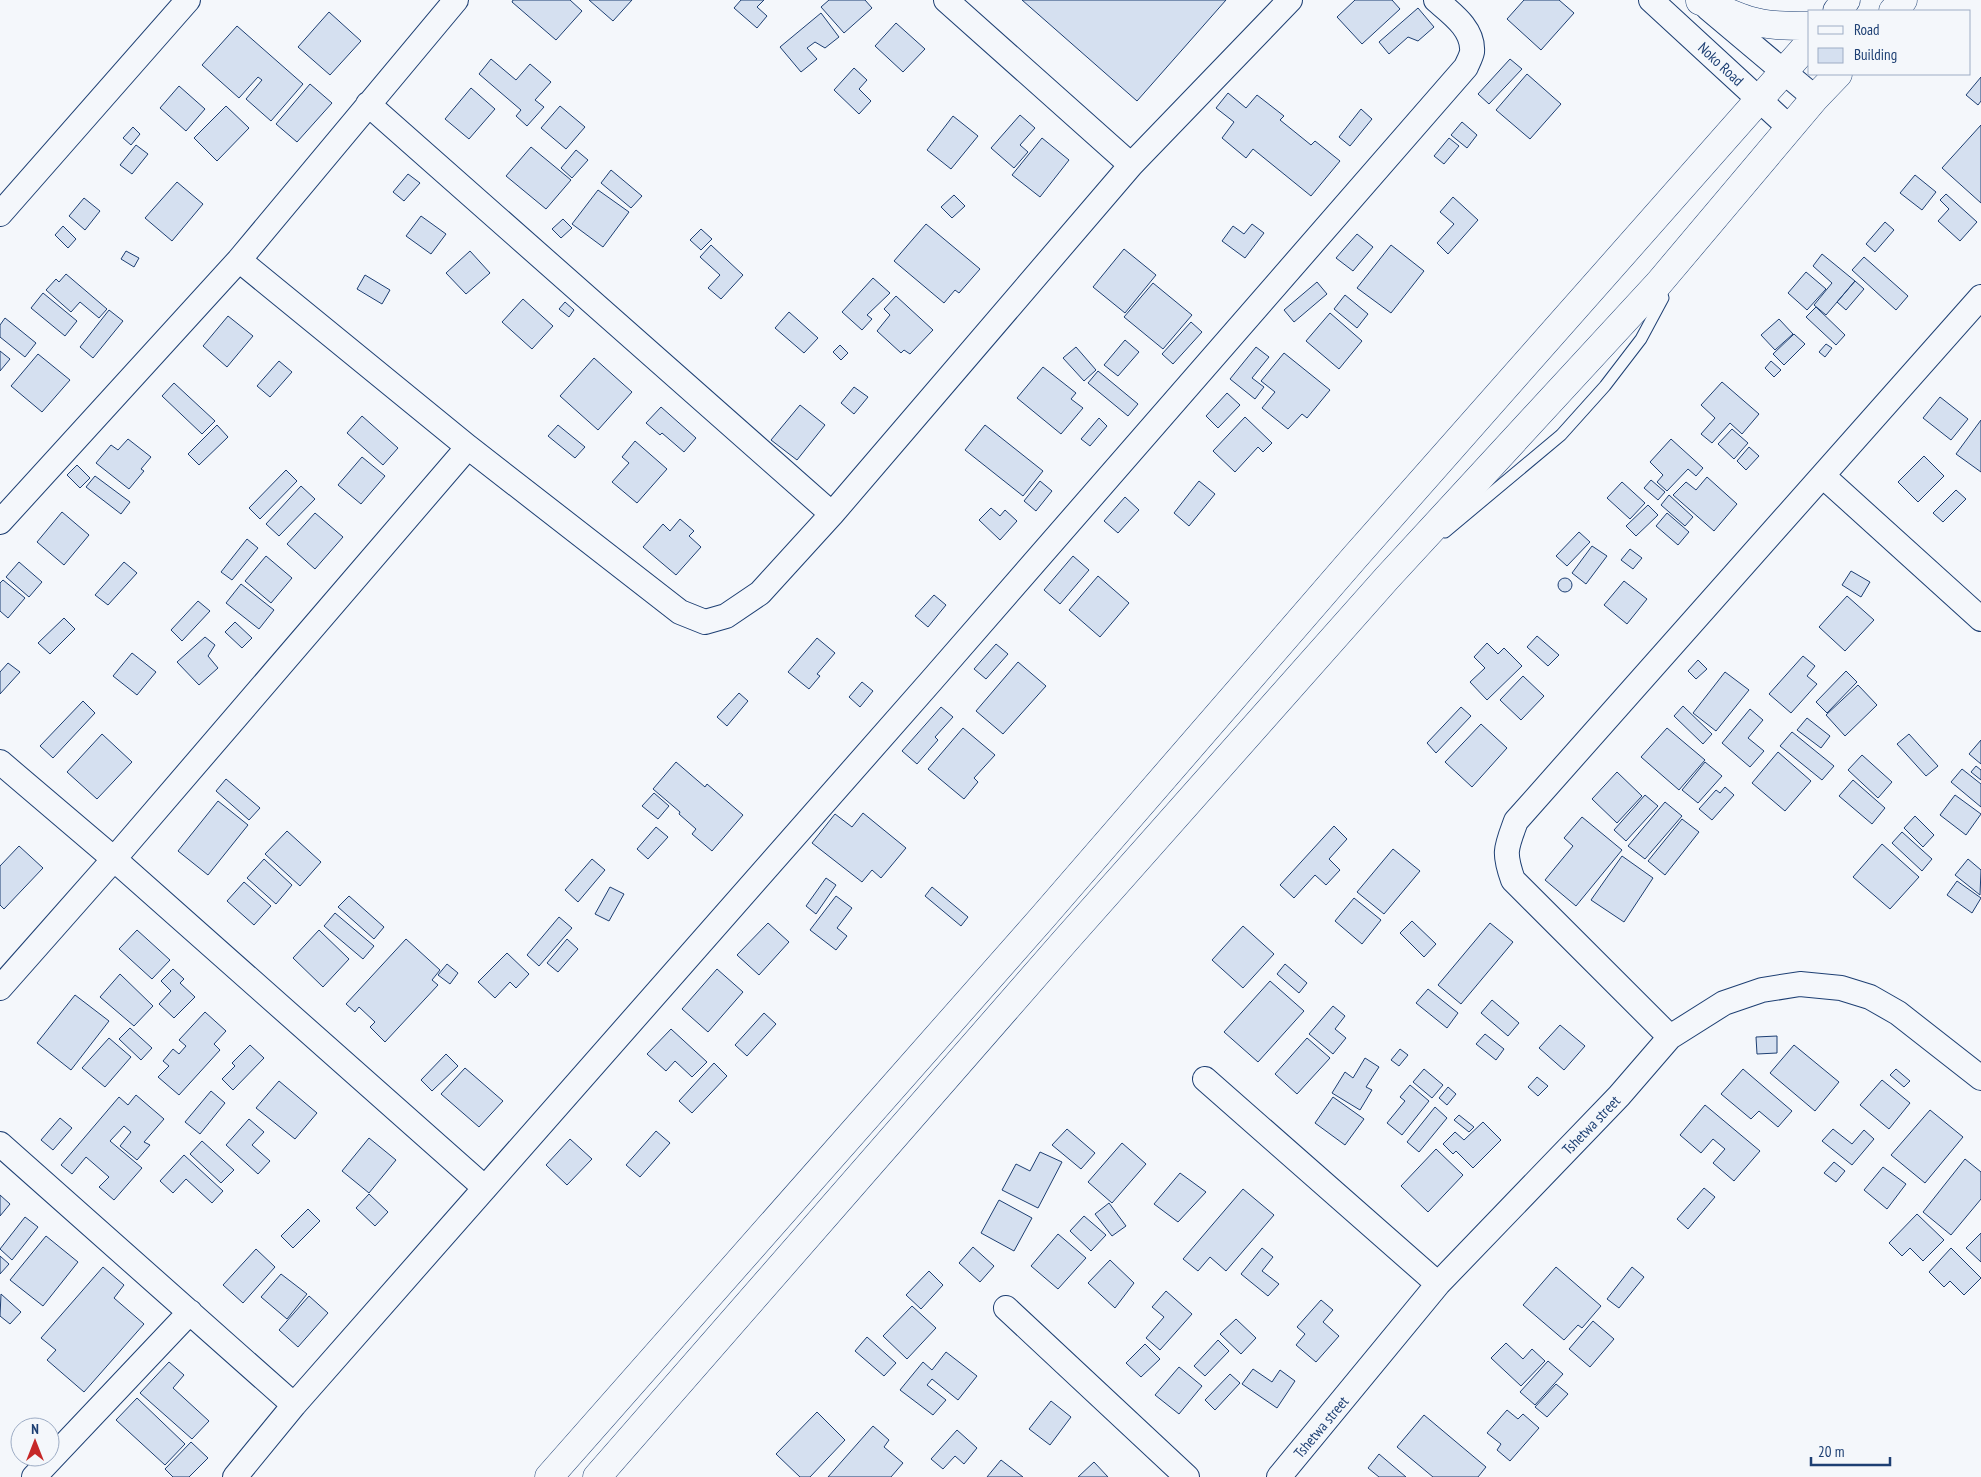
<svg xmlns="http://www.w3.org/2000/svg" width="1981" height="1477" font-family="'PT Sans Narrow',sans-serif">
<rect width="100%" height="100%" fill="#f4f7fb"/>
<path fill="#d5e0f0" stroke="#1d3f73" d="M513 0H570L582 11 556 40 512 2Z
M589 0H632L613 21Z
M741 0H764L757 7 767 16 757 28 734 8Z
M829 0H865L872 8 844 33 821 7Z
M1022 0H1226L1137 101Z
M1355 0H1392L1400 9 1362 44 1337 17Z
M1524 0H1559L1574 13 1541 50 1507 19Z
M1418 8 1434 27 1418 41 1408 37 1389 54 1379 42Z
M329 12 361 41 330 75 298 47Z
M821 13 839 37 825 48 815 42 807 48 817 59 801 72 780 47Z
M896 23 925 49 903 72 875 46Z
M237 26 303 84 271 121 246 99 262 80 258 77 239 98 202 65Z
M491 59 516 80 530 64 551 82 535 100 544 107 527 126 516 116 521 110 479 74Z
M1510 59 1522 69 1489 104 1478 94Z
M854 68 867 80 859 89 871 101 859 114 834 90Z
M1527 74 1561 104 1530 139 1496 110Z
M1981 77V101L1978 105 1966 95Z
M310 84 332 103 297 142 276 124Z
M179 86 205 109 186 131 160 108Z
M471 88 495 109 469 139 445 119Z
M1228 93 1246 108 1257 95 1284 116 1280 120 1311 145 1315 141 1340 161 1311 196 1253 149 1246 158 1222 138 1234 122 1216 108Z
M226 106 249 128 217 161 194 138Z
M560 106 585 127 566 149 541 128Z
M1361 109 1372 119 1350 146 1339 137Z
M1020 115 1035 128 1020 145 1028 152 1014 168 991 148Z
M953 116 978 136 951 169 927 150Z
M1462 122 1477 135 1467 148 1451 135Z
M1981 125V203L1942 168Z
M133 127 140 134 131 145 123 138Z
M1042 138 1069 160 1040 197 1012 175Z
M1449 138 1459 146 1444 164 1434 156Z
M136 145 148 154 132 174 120 165Z
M531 147 571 180 546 209 506 176Z
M576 150 588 160 572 178 561 168Z
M611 170 642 196 631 208 601 183Z
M408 174 420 183 404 201 393 192Z
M1915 175 1936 192 1922 210 1900 193Z
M177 182 203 204 172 241 145 218Z
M598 190 629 212 603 247 572 224Z
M1946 194 1977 222 1960 241 1938 221 1949 209 1940 200Z
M954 195 965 206 952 218 941 207Z
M1453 197 1478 220 1448 254 1437 243 1454 224 1440 212Z
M84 198 100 211 85 230 69 216Z
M421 216 446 234 431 254 406 236Z
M563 219 572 228 561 238 552 229Z
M1885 222 1894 230 1875 252 1866 244Z
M926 224 980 269 959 293 955 290 944 303 894 261Z
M1252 224 1264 233 1245 258 1222 241 1233 226 1244 234Z
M63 226 76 239 68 248 55 235Z
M701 229 712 239 701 250 690 240Z
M1357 234 1373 247 1353 271 1336 258Z
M711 245 743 275 721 299 708 288 720 275 700 257Z
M1391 245 1424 271 1391 313 1357 288Z
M1124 249 1156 275 1125 313 1093 287Z
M126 251 139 258 134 267 121 259Z
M470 251 490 273 466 294 446 273Z
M1822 254 1855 281 1826 315 1814 305 1832 283 1813 266Z
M1864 257 1908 296 1896 310 1852 270Z
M1806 272 1826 289 1807 310 1788 293Z
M66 274 107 309 99 318 80 302 71 312 46 290 56 279 59 282Z
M365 275 390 290 382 304 357 289Z
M873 278 890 293 867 315 872 319 862 330 842 312Z
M1855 281 1864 289 1846 310 1837 302Z
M1317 282 1327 294 1294 322 1284 310Z
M1153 283 1192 315 1163 349 1124 317Z
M43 293 77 321 65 336 31 308Z
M1345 295 1368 314 1357 328 1334 309Z
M896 296 933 330 910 354 904 350 901 353 877 331 890 315 884 309Z
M523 299 553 326 532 349 502 322Z
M565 302 574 310 569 317 559 309Z
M1816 307 1845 335 1836 345 1806 317Z
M109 310 123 321 93 358 80 347Z
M789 312 818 338 804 353 775 328Z
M1330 313 1362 341 1339 369 1306 341Z
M228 316 253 336 227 367 203 346Z
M5 318 36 343 25 357 0 337V325Z
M1779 319 1793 334 1775 350 1761 335Z
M1191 322 1202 332 1173 364 1162 354Z
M1794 334 1805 344 1784 365 1773 354Z
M1125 340 1139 352 1118 376 1104 365Z
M1826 344 1832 348 1825 357 1819 352Z
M840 345 848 353 841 360 833 352Z
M1076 347 1096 370 1084 381 1063 358Z
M1256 347 1269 357 1252 378 1264 387 1255 399 1230 379Z
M0 351 10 359 0 371Z
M1284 353 1330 390 1307 418 1302 414 1288 429 1262 408 1275 392 1261 381Z
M38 354 70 380 42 412 11 386Z
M594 358 632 392 598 430 560 396Z
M279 361 292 372 270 397 257 386Z
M1771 361 1781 370 1774 377 1765 368Z
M1043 367 1076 393 1071 399 1083 408 1061 434 1017 398Z
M1098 371 1138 404 1128 416 1088 383Z
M1722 382 1759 414 1742 434 1730 423 1712 443 1701 434 1715 418 1701 405Z
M174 383 215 421 202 434 162 396Z
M854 387 868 397 854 414 841 403Z
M1227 393 1240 405 1218 428 1206 416Z
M1940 397 1968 419 1951 440 1923 418Z
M800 405 825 425 797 460 771 440Z
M661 407 696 438 684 452 662 433 660 435 646 423Z
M362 416 398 448 383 465 347 433Z
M1245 417 1272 443 1263 452 1258 447 1235 472 1213 451Z
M1099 418 1107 426 1090 446 1081 439Z
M1981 420V472L1956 454Z
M217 425 228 437 199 465 188 454Z
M558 425 585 447 575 458 548 436Z
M985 425 1043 471 1023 496 965 450Z
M1732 429 1748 443 1734 459 1718 444Z
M128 439 151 457 141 469 144 471 129 489 96 463 111 445 118 450Z
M1671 439 1703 468 1696 476 1688 469 1667 491 1657 482 1663 475 1650 462Z
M635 441 667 469 637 503 612 482 629 463 622 457Z
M1749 447 1759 456 1746 470 1737 461Z
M1924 456 1944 476 1918 502 1898 482Z
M362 457 385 476 361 504 338 485Z
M77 465 90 478 80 488 67 475Z
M286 470 297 481 260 519 249 508Z
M95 476 130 502 121 514 86 487Z
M1707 477 1737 504 1714 531 1673 495 1686 482 1696 490Z
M1651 480 1665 492 1658 500 1644 488Z
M1040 481 1052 491 1036 511 1024 501Z
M1199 481 1215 494 1189 526 1174 513Z
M1622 482 1645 503 1630 519 1607 498Z
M301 486 315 499 279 536 266 524Z
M1956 490 1966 499 1943 522 1933 513Z
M1669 495 1693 517 1685 526 1661 505Z
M1125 497 1139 510 1118 533 1104 521Z
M1648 505 1658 515 1636 536 1626 526Z
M991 508 1000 516 1005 510 1017 521 1000 540 979 520Z
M62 512 89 535 64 565 37 542Z
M315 513 343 537 315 569 287 544Z
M1667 513 1689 532 1678 545 1656 526Z
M680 519 694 531 689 536 701 547 676 575 643 547 663 524 670 531Z
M1579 532 1590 542 1567 566 1556 556Z
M247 539 258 548 232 580 221 572Z
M1592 546 1607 556 1586 584 1572 573Z
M1630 549 1642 558 1633 569 1621 560Z
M266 556 292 578 271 603 245 581Z
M1073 556 1089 570 1060 604 1044 590Z
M19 562 42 582 29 597 6 577Z
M124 562 137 573 108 605 95 595Z
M1851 571 1870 582 1861 597 1842 585Z
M1098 576 1129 603 1100 637 1069 610Z
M1558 585a7 7 0 1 1 14 0a7 7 0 1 1-14 0Z
M3 580 25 598 8 618 0 611V583Z
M1624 581 1647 599 1627 624 1604 605Z
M241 584 274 610 259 629 226 603Z
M934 595 946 605 928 627 915 616Z
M1847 596 1874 620 1845 651 1819 627Z
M198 601 210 611 182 641 171 630Z
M64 618 75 629 50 654 38 643Z
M235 622 252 638 242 648 225 632Z
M1537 636 1559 655 1548 666 1527 647Z
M205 637 215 645 208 656 218 668 199 685 177 662Z
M817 638 835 653 817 674 820 676 809 689 788 672Z
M1487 643 1498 654 1504 648 1522 666 1487 700 1470 682 1485 668 1474 657Z
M996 644 1008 654 986 679 974 669Z
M132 653 156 672 137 695 113 676Z
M1803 656 1815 666 1807 676 1817 684 1791 713 1769 694Z
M1698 660 1707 669 1696 679 1688 671Z
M1018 662 1046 686 1003 734 976 711Z
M8 663 20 672 0 694V672Z
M1846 671 1857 682 1827 713 1816 702Z
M1725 672 1749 690 1716 731 1693 713Z
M1523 676 1544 696 1521 720 1500 700Z
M862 682 873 691 860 707 849 697Z
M1858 685 1877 705 1845 736 1826 715Z
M739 693 748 701 727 726 717 717Z
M83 701 95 713 53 758 40 746Z
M1683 706 1712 734 1703 744 1674 716Z
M941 707 953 717 935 737 938 740 917 764 902 751Z
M1461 707 1471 716 1436 753 1427 743Z
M1750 709 1763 720 1748 738 1764 751 1750 767 1722 743Z
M1807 718 1830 736 1821 748 1797 730Z
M1481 724 1507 748 1472 787 1445 762Z
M963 728 995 755 974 778 978 782 964 799 928 769Z
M1667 728 1705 760 1679 790 1641 757Z
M1792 732 1834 766 1822 780 1780 746Z
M102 734 132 762 97 799 67 772Z
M1909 734 1938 766 1926 776 1897 744Z
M1981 740V764L1969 754Z
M1778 752 1811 781 1785 811 1752 783Z
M1862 755 1892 782 1878 798 1848 770Z
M676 762 705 787 707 784 743 815 712 851 692 834 696 829 679 814 680 812 653 789Z
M1705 762 1722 776 1698 803 1682 790Z
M1976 766 1981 770V780L1971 772Z
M1962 769 1981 784V807L1951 782Z
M1617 772 1642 796 1617 823 1592 799Z
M226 779 260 808 249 820 216 791Z
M1853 780 1885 808 1872 824 1839 796Z
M1725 787 1734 795 1712 820 1699 809 1716 790 1720 793Z
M654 793 669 806 658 819 642 806Z
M1645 795 1658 806 1626 841 1614 830Z
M1955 795 1981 814 1966 835 1940 815Z
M218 801 248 825 208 875 178 851Z
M1665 802 1682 816 1645 859 1628 846Z
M863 813 906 848 881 878 872 870 862 882 812 843 835 814 852 827Z
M1915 816 1934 835 1923 847 1904 828Z
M1582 817 1622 850 1576 906 1545 880 1573 846 1564 838Z
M1682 819 1699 832 1665 875 1648 861Z
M1334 826 1347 839 1329 859 1340 870 1326 885 1315 875 1294 898 1280 885Z
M656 827 668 837 648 859 637 849Z
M287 831 321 862 300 886 265 854Z
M1902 832 1932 859 1922 871 1892 843Z
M1882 844 1919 877 1890 909 1853 877Z
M19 846 43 868 4 909 0 905V866Z
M1393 849 1420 871 1384 914 1357 892Z
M1622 856 1653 878 1624 922 1591 900Z
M264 859 292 885 276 904 247 878Z
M592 859 605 870 578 902 565 890Z
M1968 859 1981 870 1980 895 1955 875Z
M826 878 836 885 816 914 806 906Z
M1957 881 1981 898 1972 913 1947 895Z
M244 882 271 906 254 925 227 901Z
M610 887 624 894 609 921 595 914Z
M932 887 968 917 961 926 925 896Z
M349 896 384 927 374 939 338 907Z
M836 896 852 908 837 928 847 936 836 950 810 930Z
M1354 898 1381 920 1362 944 1335 921Z
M335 913 374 946 363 959 324 926Z
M559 917 572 928 539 966 527 955Z
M1412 921 1436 944 1424 957 1400 933Z
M768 923 789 942 759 975 737 955Z
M1490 923 1513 942 1461 1004 1438 985Z
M1243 926 1274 954 1243 988 1212 960Z
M137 930 170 960 152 979 119 949Z
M319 930 349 959 323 987 293 958Z
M406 939 440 970 432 980 438 985 385 1042 370 1027 375 1022 359 1007 355 1012 346 1004Z
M567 939 578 949 558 972 547 963Z
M507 953 529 974 516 988 510 982 495 998 478 982Z
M447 964 458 973 450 984 438 975Z
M1285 964 1307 983 1299 993 1277 974Z
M173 969 184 979 180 983 195 997 174 1018 159 1004 171 991 161 981Z
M717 969 743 992 708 1032 682 1009Z
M120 974 153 1006 134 1026 100 997Z
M1270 981 1304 1011 1258 1062 1224 1032Z
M1428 989 1458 1013 1447 1028 1416 1003Z
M75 995 109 1021 71 1070 37 1043Z
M1492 1000 1519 1023 1508 1036 1481 1013Z
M1333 1006 1345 1016 1335 1029 1346 1038 1333 1054 1309 1034Z
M205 1012 226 1031 214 1044 220 1050 179 1095 158 1077 169 1066 163 1061 173 1049 179 1054 186 1046 179 1040Z
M764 1013 776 1024 747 1056 735 1045Z
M1560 1025 1585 1046 1564 1070 1539 1048Z
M130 1028 152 1048 141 1060 119 1039Z
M671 1029 707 1062 692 1077 675 1061 666 1071 647 1054Z
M1485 1034 1504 1049 1496 1060 1476 1044Z
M1777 1036V1053L1757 1054 1756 1037Z
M109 1038 131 1057 105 1087 82 1068Z
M1307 1038 1330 1058 1297 1094 1275 1074Z
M250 1045 264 1058 233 1090 222 1079 235 1066 232 1063Z
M1794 1045 1839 1082 1815 1111 1770 1073Z
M1400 1049 1408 1055 1399 1066 1391 1060Z
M446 1054 458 1066 432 1091 421 1080Z
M1365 1058 1379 1067 1366 1087 1372 1090 1360 1110 1332 1093 1345 1072 1353 1078Z
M714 1063 727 1076 692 1113 679 1101Z
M465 1068 503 1101 479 1127 441 1094Z
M1424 1069 1443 1085 1432 1098 1413 1082Z
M1743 1069 1792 1111 1778 1127 1759 1111 1751 1119 1721 1094Z
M1896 1069 1910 1081 1904 1087 1890 1075Z
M1537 1077 1548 1086 1538 1096 1528 1087Z
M1882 1080 1910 1103 1889 1129 1860 1105Z
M279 1081 317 1113 295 1139 256 1108Z
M1410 1085 1429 1101 1402 1135 1387 1123 1405 1101 1400 1097Z
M1448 1087 1456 1094 1447 1105 1439 1098Z
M211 1091 225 1103 200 1134 185 1122Z
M136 1095 164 1119 144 1142 150 1145 137 1160 120 1146 131 1132 124 1126 110 1141 142 1168 114 1200 99 1187 109 1177 86 1157 72 1174 61 1165 119 1097 128 1105Z
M1333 1097 1364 1119 1345 1145 1315 1123Z
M1705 1105 1760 1151 1734 1181 1713 1163 1725 1149 1713 1139 1701 1153 1680 1135Z
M1435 1107 1447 1118 1419 1152 1407 1142Z
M1930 1110 1963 1137 1925 1183 1891 1155Z
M1459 1115 1474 1127 1469 1132 1454 1120Z
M60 1118 72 1128 53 1150 41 1140Z
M249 1119 264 1132 252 1145 270 1161 258 1174 226 1145Z
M1483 1122 1501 1140 1473 1168 1456 1151 1453 1154 1443 1144 1455 1132 1464 1140Z
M1067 1129 1095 1153 1081 1169 1052 1145Z
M1833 1129 1852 1144 1864 1130 1874 1139 1852 1165 1822 1141Z
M656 1131 670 1143 640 1177 626 1165Z
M369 1138 396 1160 369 1193 342 1171Z
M570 1139 592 1159 567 1185 546 1165Z
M202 1141 234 1170 221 1183 190 1154Z
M1122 1143 1146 1164 1112 1203 1088 1182Z
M1436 1149 1463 1175 1428 1212 1401 1186Z
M1040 1152 1062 1162 1038 1208 1002 1190 1016 1164 1030 1171Z
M184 1155 223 1191 212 1203 186 1179 173 1193 160 1181Z
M1965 1159 1981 1172V1199L1951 1235 1923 1212Z
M1834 1162 1845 1171 1836 1182 1824 1173Z
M1883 1167 1906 1184 1887 1209 1864 1190Z
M1180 1173 1206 1192 1178 1222 1154 1204Z
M1704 1188 1715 1197 1688 1229 1677 1219Z
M1243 1189 1274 1215 1226 1271 1210 1257 1198 1271 1183 1259Z
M369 1194 388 1212 375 1226 356 1208Z
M0 1195 10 1204 0 1216Z
M999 1200 1032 1218 1014 1251 981 1233Z
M1109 1203 1126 1226 1112 1236 1095 1214Z
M308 1209 320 1221 293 1248 281 1236Z
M1917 1214 1944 1240 1923 1261 1910 1248 1902 1256 1889 1243Z
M1084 1216 1106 1235 1091 1251 1070 1231Z
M25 1217 38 1227 12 1260 0 1249Z
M1981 1233V1262L1966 1248Z
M1058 1234 1086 1258 1058 1289 1031 1266Z
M46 1236 78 1262 43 1306 10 1280Z
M973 1247 994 1266 980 1282 959 1263Z
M1262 1248 1273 1257 1262 1271 1279 1284 1268 1296 1241 1274Z
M1951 1248 1981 1278 1964 1295 1950 1281 1944 1287 1929 1272Z
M256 1249 275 1267 243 1303 223 1285Z
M0 1256 9 1264 0 1274Z
M1110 1260 1134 1283 1115 1308 1088 1283Z
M103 1267 124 1285 114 1298 144 1324 84 1392 47 1360 56 1350 41 1338Z
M1556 1267 1601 1306 1582 1328 1578 1325 1564 1340 1523 1305Z
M1632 1267 1644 1277 1619 1308 1607 1299Z
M929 1271 943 1285 921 1309 906 1295Z
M281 1274 307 1294 287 1319 261 1297Z
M1166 1291 1192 1314 1160 1350 1146 1338 1164 1317 1152 1307Z
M1 1294 21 1312 10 1324 0 1316Z
M309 1296 328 1313 298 1347 279 1330Z
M1321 1300 1333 1310 1323 1322 1339 1336 1316 1362 1296 1345 1305 1334 1297 1327Z
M912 1306 936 1328 907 1359 883 1336Z
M1236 1319 1256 1338 1241 1354 1220 1334Z
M1593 1321 1614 1339 1590 1367 1569 1349Z
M867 1337 896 1363 884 1376 855 1351Z
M1218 1340 1229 1351 1205 1376 1194 1366Z
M1506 1343 1523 1359 1532 1349 1545 1361 1521 1386 1491 1358Z
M1145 1344 1160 1359 1141 1377 1126 1363Z
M946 1352 977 1376 958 1400 932 1379 927 1385 946 1400 933 1415 900 1390 923 1362 932 1370Z
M1548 1361 1563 1374 1535 1405 1520 1392Z
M169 1362 184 1375 173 1388 209 1421 192 1439 140 1393Z
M1179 1367 1202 1386 1179 1414 1155 1395Z
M1253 1369 1272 1382 1280 1370 1295 1381 1277 1408 1242 1384Z
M1230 1374 1240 1383 1215 1410 1205 1400Z
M1556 1384 1568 1394 1547 1417 1535 1407Z
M137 1398 185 1444 165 1465 116 1420Z
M1051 1401 1071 1417 1050 1445 1029 1429Z
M1507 1410 1518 1419 1523 1414 1539 1428 1510 1461 1497 1450 1501 1444 1487 1433Z
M817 1412 845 1440 810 1477H800L776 1454Z
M1424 1415 1486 1467 1478 1477H1433L1397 1447Z
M873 1426 889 1440 884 1447 903 1463 891 1477H828Z
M957 1430 977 1448 964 1464 955 1456 943 1469 931 1459Z
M191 1442 208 1458 189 1477H173L165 1469Z
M1379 1454 1406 1477H1379L1368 1468Z
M1001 1460 1023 1477H987Z
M1094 1462 1108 1477H1078Z"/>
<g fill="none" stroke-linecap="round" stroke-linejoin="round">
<defs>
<path id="service" d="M1445 532 1561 435 1605 386 1641 339 1663 298 1660 288"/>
<path id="minor" d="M946 0 1131 165
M1651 0 1790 128
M1708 8 1815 98
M368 104 832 514
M0 214 188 0
M239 260 468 447 680 612 705 622 726 616 760 593 832 514 1131 165 1290 0
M1823 476 1981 619
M0 522 239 260 456 0
M0 762 114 859 485 1188
M0 988 114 859 468 447
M1670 1037 1513 880C1503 852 1506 848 1516 821L1981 297
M1205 1079 1438 1284
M0 1144 294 1405
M1006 1308 1187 1477
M34 1477 190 1312
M235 1477 294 1405 932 680 1466 67C1468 62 1471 57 1472 52 1474 29 1451 13 1436 0
M1279 1477 1438 1284 1619 1096 1670 1037 1724 1003 1762 990 1800 984 1841 988 1870 997 1898 1013 1981 1078"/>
<path id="primary" d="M1700 1C1716 7 1732 15 1748 20 1768 26 1789 26 1810 26
M1837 11 1846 0
M1893 11 1903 0
M549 1477 1043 917 1355 557 1810 42
M597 1477 1065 941 1387 578 1659 283 1815 98 1838 74"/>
</defs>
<use href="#service" stroke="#1d3f73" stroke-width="13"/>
<use href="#minor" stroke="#1d3f73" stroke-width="26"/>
<use href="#primary" stroke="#1d3f73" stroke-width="29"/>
<use href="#service" stroke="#f4f7fb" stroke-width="11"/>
<use href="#minor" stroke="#f4f7fb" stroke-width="24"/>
<use href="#primary" stroke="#f4f7fb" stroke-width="28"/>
</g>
<g text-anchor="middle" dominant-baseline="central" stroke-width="4" stroke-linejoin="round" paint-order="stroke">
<g font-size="15" fill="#1d3f73" stroke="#f4f7fb">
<text transform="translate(1721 64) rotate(43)">Noko Road</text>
<text transform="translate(1591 1125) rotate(-46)">Tshetwa street</text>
<text transform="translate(1321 1427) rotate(-50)">Tshetwa street</text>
</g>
</g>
<rect x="1808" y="10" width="162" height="65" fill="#f4f7fb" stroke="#9eadc5"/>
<rect x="1818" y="26" width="25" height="8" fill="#f4f7fb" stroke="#9eadc5"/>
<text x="1854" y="35" font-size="15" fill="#1d3f73">Road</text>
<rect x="1818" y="48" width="25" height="15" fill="#d5e0f0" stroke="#9eadc5"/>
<text x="1854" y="60" font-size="15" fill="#1d3f73">Building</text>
<g transform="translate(35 1442)"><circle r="24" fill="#f4f7fb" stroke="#9eadc5"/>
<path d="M0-4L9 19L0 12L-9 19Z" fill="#c62828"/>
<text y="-8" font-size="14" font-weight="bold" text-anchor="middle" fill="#1d3f73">N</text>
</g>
<path d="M1811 1457v8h79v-8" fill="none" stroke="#1d3f73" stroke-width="2.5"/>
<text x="1818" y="1457" font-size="15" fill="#1d3f73" stroke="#f4f7fb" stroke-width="4" paint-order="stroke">20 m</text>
</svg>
